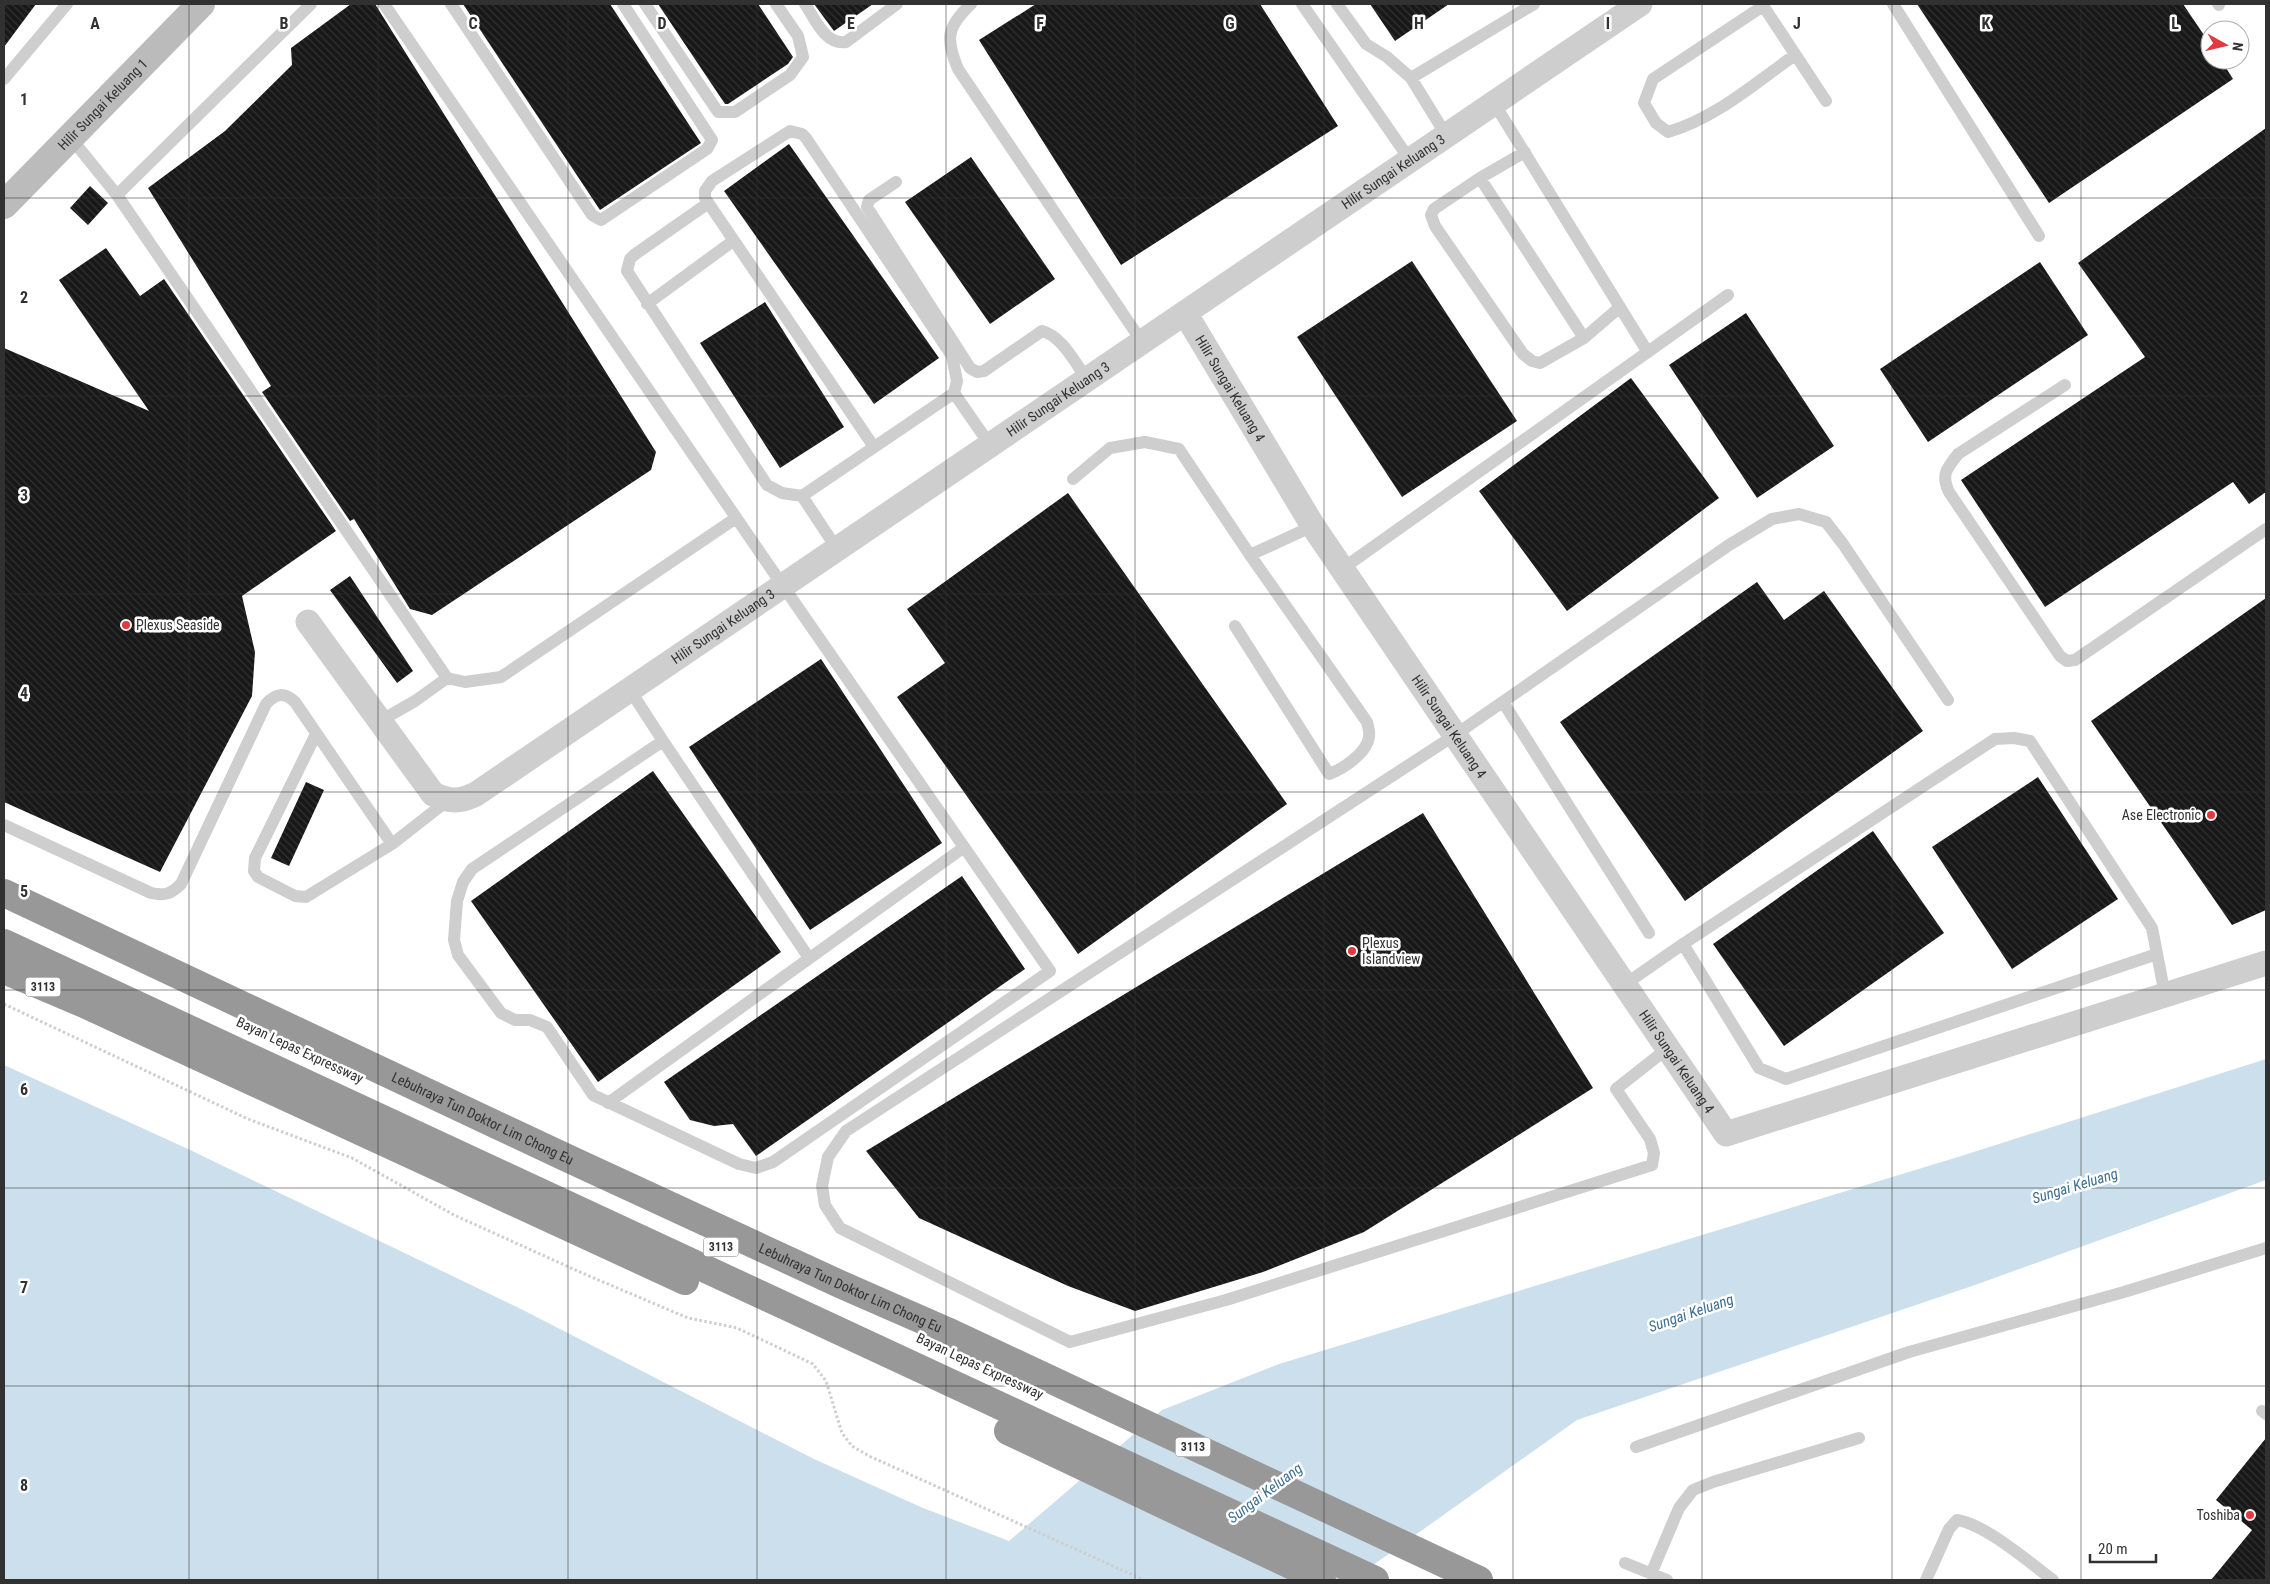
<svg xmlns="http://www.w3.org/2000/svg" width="2270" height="1584" font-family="'Roboto Condensed',sans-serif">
<defs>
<pattern id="building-back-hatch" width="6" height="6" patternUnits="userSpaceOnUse" patternTransform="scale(1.25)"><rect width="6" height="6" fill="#181818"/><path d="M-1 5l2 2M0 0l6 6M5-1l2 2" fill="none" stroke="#313131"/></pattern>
</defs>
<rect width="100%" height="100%" fill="#fff"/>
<path fill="#ccdfec" d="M2266 1059V1180L1975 1285 1577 1420 1352 1580H4V1065L188 1149 517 1307 814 1459 923 1508 1009 1541 1162 1410 1279 1364 1958 1157Z"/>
<path fill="url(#building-back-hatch)" d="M4 4H36L4 47Z
M351 4H375L656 452 651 470 432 615 410 609 354 519 350 521 262 392 271 386 148 188 225 131 292 65 291 48Z
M463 4H610L701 143 600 210Z
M658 4H758L793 57 788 64 728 104H725Z
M814 4H873L834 31Z
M1036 4H1260L1338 126 1121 265 979 40Z
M1370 4H1449L1395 41Z
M1917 4H2183L2210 44V60H2221L2233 79 2049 203Z
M2266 128V492L2249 504 2233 482 2045 607 1961 480 2145 357 2078 263Z
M789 144 939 358 874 404 724 191Z
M971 157 1055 279 990 324 905 202Z
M90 186 108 203 88 225 70 208Z
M106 248 140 296 164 279 336 531 242 596 255 652 252 696 160 872 4 802V348L149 411 59 280Z
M1412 261 1517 421 1402 497 1297 337Z
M2040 262 2088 335 1928 442 1880 369Z
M765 302 844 427 780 468 700 343Z
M1746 313 1834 446 1757 498 1669 365Z
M1631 378 1719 498 1567 611 1479 491Z
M1068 493 1287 804 1078 954 897 697 945 663 907 609Z
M350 576 413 671 397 683 330 590Z
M1757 582 1784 620 1824 591 1923 731 1685 901 1560 722Z
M2266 598V910L2232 925 2091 721Z
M821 659 942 843 810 930 689 747Z
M653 771 781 952 598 1082 471 901Z
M2038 777 2118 899 2012 969 1932 847Z
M306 782 324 790 289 866 271 858Z
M1423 813 1593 1088 1364 1232 1263 1272 1135 1311 1068 1286 919 1218 866 1151Z
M1873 831 1944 933 1784 1046 1713 944Z
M962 876 1025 969 756 1156 733 1124 714 1126 690 1120 664 1082Z
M2266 1438V1580H2211L2252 1530 2216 1500Z"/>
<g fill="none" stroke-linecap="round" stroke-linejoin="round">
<path stroke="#cecece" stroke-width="3" stroke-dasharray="2.5 2.5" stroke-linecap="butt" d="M4 1004 248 1119 352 1158 454 1215 582 1273 688 1318 737 1328 813 1364 826 1381 842 1433 852 1446 869 1456 1144 1580"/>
<path stroke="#cecece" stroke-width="12" d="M311 4 117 195 447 678
M384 4 783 586 1050 971 773 1162 756 1168 739 1164 593 1095 547 1027 530 1020H515L501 1013 458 955 454 940 457 901 463 882 472 869 663 741 630 690
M451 4 592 215 601 220 707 149 712 140 623 4
M645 4 718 112H735L790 75 803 57 798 36 776 4
M805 4C815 19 825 45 846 42L897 4
M971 4C947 27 945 38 958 69L1142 342
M1302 4 1410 160
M1337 4 1366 44 1387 57 1411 78
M1762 4 1826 101
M1893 4 2039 236
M2218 4 2219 5
M1763 6 1653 79 1644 103 1656 123 1668 132C1716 118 1755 83 1795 55
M4 79 67 4
M1494 103 1647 351
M1446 135 1411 78 1534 4
M70 137 117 195
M1525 152 1480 178 1434 209 1431 215 1435 226 1523 354 1532 361 1540 363 1584 338 1620 307
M1480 178 1584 338
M896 182 869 200 867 207 970 368 977 372 984 371 1042 331C1062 336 1075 363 1087 379
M707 204 634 255 630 259 627 271 767 485 782 493 802 496
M647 304 733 241
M2065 385 1958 454C1946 469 1941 475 1949 492L2060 656 2067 661 2075 660 2266 529
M874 447 705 198V191L712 181 790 131 802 134 806 138 952 356 957 381 954 393 990 445
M1073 479 1110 448 1145 442 1179 449 1250 555 1313 526
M837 549 802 496 954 393
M1342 569 1728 295
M1235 626 1329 774C1343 769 1367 753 1369 737 1370 733 1368 726 1367 722L1250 555
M1503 702 1649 933
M380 721 415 701 447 678 465 682 501 677 736 518
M316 734 255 858 254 871 258 877 295 896 306 897 392 844
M663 741 809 958
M4 825 151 893C165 896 171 894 181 884L266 704C276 693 284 692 295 702L392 844 447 801
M2157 954 1786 1079 1759 1068 1683 944 1995 739 2014 738 2030 741 2152 928 2165 995
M1624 985 1683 944
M1668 1048 1616 1089 1650 1139 1654 1153 1652 1165 1226 1300 1070 1342 840 1228 825 1205 822 1186 828 1157 846 1131 1455 735 1729 545 1772 519 1799 514 1826 522 1843 544 1948 700
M608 1103 963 848
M2262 1411 2266 1414
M1636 1447 1909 1352 2124 1292 2266 1248
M1625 1563 1667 1580
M1651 1574 1679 1508 1693 1490 1713 1482 1859 1438
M1926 1580 1949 1529 1957 1520C1985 1524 2029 1562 2053 1580"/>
<g stroke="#cecece" stroke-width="25">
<path id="s1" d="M1185 313 1313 526 1726 1134 2266 963"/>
<path id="s2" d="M308 622 433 794C450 802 460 802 476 794L1640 4"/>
</g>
<path stroke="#bbb" stroke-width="28" id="s3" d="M4 205 201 4"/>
<g stroke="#989898" stroke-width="28">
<path id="s4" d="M4 893 567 1158 842 1285 947 1331 1479 1580"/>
<path d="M4 943 1375 1580"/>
<path d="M4 970 82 1003 685 1281"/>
<path d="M1008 1431 1322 1580"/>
</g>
</g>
<path fill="none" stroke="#313131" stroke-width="1" stroke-opacity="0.55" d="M189 4V1580M378 4V1580M568 4V1580M757 4V1580M946 4V1580M1135 4V1580M1324 4V1580M1513 4V1580M1702 4V1580M1892 4V1580M2081 4V1580M4 198H2266M4 396H2266M4 594H2266M4 792H2266M4 990H2266M4 1188H2266M4 1386H2266"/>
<g fill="#e2383f" stroke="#fff" stroke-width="2">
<circle cx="126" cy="625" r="5"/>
<circle cx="2211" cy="815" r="5"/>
<circle cx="1352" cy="951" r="5"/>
<circle cx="2250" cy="1515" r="5"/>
</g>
<g text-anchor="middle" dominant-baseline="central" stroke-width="5" stroke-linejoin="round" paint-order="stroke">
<g fill="#fff" stroke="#6f6f6f" stroke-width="1">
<rect x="25.5" y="977.5" width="35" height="19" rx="4"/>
<rect x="703.5" y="1237.5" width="35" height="19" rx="4"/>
<rect x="1175.5" y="1437.5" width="35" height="19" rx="4"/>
</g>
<g font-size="12" font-weight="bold" fill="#313131">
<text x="43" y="987">3113</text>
<text x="721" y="1247">3113</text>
<text x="1193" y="1447">3113</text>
</g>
<g font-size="14" fill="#313131" stroke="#fff">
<text stroke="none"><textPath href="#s3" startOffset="141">Hilir Sungai Keluang 1</textPath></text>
<text stroke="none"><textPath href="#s2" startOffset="1366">Hilir Sungai Keluang 3</textPath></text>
<text stroke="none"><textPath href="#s1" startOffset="88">Hilir Sungai Keluang 4</textPath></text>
<text stroke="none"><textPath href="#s2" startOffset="961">Hilir Sungai Keluang 3</textPath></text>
<text stroke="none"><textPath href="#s2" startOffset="556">Hilir Sungai Keluang 3</textPath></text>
<text stroke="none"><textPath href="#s1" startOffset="491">Hilir Sungai Keluang 4</textPath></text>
<text transform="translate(300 1050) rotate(25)">Bayan Lepas Expressway</text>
<text stroke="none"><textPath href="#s1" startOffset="896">Hilir Sungai Keluang 4</textPath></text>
<text stroke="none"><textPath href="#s4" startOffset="529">Lebuhraya Tun Doktor Lim Chong Eu</textPath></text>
<text stroke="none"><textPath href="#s4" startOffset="934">Lebuhraya Tun Doktor Lim Chong Eu</textPath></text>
<text transform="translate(980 1366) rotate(25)">Bayan Lepas Expressway</text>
</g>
<g font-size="14" fill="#313131" stroke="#fff" text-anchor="start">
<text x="136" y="625">Plexus Seaside</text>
<text x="2201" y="815" text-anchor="end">Ase Electronic</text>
<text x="1362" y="943">Plexus<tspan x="1362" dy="16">Islandview</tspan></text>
<text x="2240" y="1515" text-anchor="end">Toshiba</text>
</g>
<g font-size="15" font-style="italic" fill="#3f6f92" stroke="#fff">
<text transform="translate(2075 1186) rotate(-17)">Sungai Keluang</text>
<text transform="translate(1691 1313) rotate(-19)">Sungai Keluang</text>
<text transform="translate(1265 1493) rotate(-37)">Sungai Keluang</text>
</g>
</g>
<g font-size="16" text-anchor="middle" font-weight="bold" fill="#313131" stroke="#fff" stroke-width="5" stroke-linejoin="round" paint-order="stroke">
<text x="95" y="29">A</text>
<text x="284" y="29">B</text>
<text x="473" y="29">C</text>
<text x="662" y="29">D</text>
<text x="851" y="29">E</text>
<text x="1040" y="29">F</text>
<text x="1230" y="29">G</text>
<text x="1419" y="29">H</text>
<text x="1608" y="29">I</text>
<text x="1797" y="29">J</text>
<text x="1986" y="29">K</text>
<text x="2175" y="29">L</text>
<text x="24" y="105">1</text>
<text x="24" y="303">2</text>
<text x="24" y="501">3</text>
<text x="24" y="699">4</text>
<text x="24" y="897">5</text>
<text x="24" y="1095">6</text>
<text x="24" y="1293">7</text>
<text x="24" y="1491">8</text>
</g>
<rect width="2270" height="1584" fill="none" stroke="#313131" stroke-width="10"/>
<g transform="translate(2225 45) rotate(98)"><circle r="24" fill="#ffffff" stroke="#adadad"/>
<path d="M0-4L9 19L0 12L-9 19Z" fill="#e2383f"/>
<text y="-8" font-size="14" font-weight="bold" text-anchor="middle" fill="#313131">N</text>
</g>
<path d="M2090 1554v8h66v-8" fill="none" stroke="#313131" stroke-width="2.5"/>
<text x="2098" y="1554" font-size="15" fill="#313131" stroke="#ffffff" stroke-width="4" paint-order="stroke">20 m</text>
</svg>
